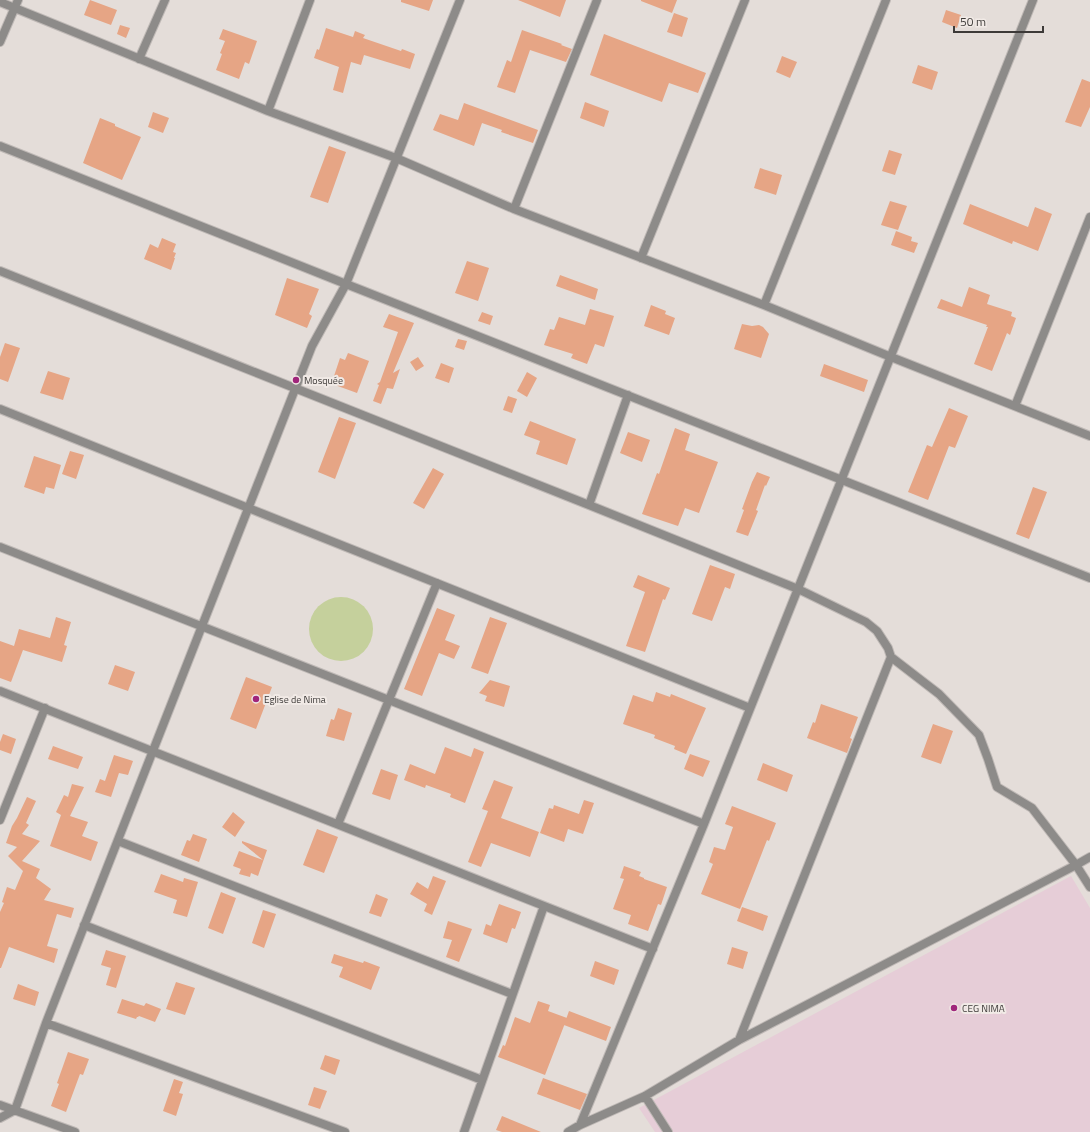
<svg xmlns="http://www.w3.org/2000/svg" width="1090" height="1132" font-family="'Titillium Web',sans-serif">
<rect width="100%" height="100%" fill="#e4ddd9"/>
<path fill="#e6cdd7" d="M1071 876 1090 908V1132H655L639 1108Z"/>
<path fill="#c5d09c" d="M309 629a32 32 0 1 1 64 0a32 32 0 1 1-64 0Z"/>
<path fill="#e6a585" d="M90 0 117 10 111 25 84 15Z
M401 0H433L429 11 401 2Z
M518 0H566L560 17Z
M641 0H677L672 13 641 1Z
M946 10 961 15 957 28 942 22Z
M674 13 688 18 682 37 667 32Z
M120 25 130 28 126 38 117 34Z
M326 28 353 37 355 31 365 35 363 38 401 51 402 49 415 54 410 69 364 55 361 65 351 62 343 93 333 90 339 67 314 58 317 49 319 50Z
M223 29 257 41 249 64 245 62 239 79 216 70 222 54 220 53 225 41 219 39Z
M522 30 562 44 561 45 572 49 566 62 530 50 515 93 497 87 507 60 511 62Z
M604 34 706 73 698 93 669 83 662 102 590 75Z
M782 56 797 62 790 78 776 72Z
M918 65 938 72 932 90 912 83Z
M1082 79 1090 82V107L1081 127 1065 122Z
M585 102 609 111 604 127 580 118Z
M464 103 538 130 533 143 501 132 502 130 482 123 474 146 433 130 440 114 458 120Z
M153 112 169 118 163 133 148 127Z
M100 118 115 124V126L141 137 122 180 83 163Z
M329 146 346 152 328 203 310 197Z
M889 150 902 154 895 175 882 171Z
M760 168 782 175 776 195 754 188Z
M890 201 907 206 898 230 881 225Z
M970 204 1028 227 1035 207 1052 214 1038 251 1013 241 1012 244 963 224Z
M896 231 912 237 911 241 918 243 914 253 891 245Z
M162 238 176 244 173 252 176 253 174 258H175L171 270 144 259 150 244 158 248Z
M467 261 489 268 478 301 455 293Z
M560 275 598 289 595 300 556 286Z
M287 278 319 289 309 314 312 316 307 328 275 315Z
M969 287 990 295 987 304 1012 312 1011 316 1016 318 1010 335 1007 333 992 371 974 364 988 327H986L987 325 937 308 941 299 962 307Z
M651 305 666 311 665 314 675 318 669 335 644 326Z
M590 309 614 316 604 347 595 344 587 364 571 358 573 354 544 345 550 329 554 330 559 317 585 325Z
M482 312 493 316 490 325 478 321Z
M389 314 414 323 393 373 400 369 393 389 387 388 381 404 373 401 379 385 377 384 380 382 398 332 383 327Z
M742 324 752 326 759 325 763 327 769 334 761 358 734 349Z
M458 339 467 341 464 350 455 347Z
M5 343 20 348 8 382 0 379V357Z
M348 353 369 361 357 393 335 385 337 380 333 379 340 358 345 360Z
M418 357 424 366 416 371 410 362Z
M441 363 454 368 449 383 435 378Z
M824 364 868 380 864 392 820 376Z
M48 371 70 378 63 400 40 393Z
M527 372 537 378 527 397 517 391Z
M508 396 517 399 512 413 503 410Z
M949 408 968 416 955 448 949 446 928 500 908 492 927 445 932 447Z
M339 417 356 423 335 479 318 472Z
M530 421 576 439 567 465 536 454 540 441 524 435Z
M675 428 690 434 685 450 718 462 699 513 685 508 678 526 642 514 657 473 659 474Z
M628 432 650 440 642 462 620 453Z
M70 451 84 455 76 479 62 474Z
M34 456 61 465 54 489 46 487 44 494 24 487Z
M433 468 444 474 424 509 413 503Z
M757 472 770 477 766 486 765 485 756 510 758 511 748 536 736 532 744 510 742 509 752 482Z
M1033 487 1047 492 1029 539 1016 534Z
M710 565 735 574 730 589 725 587 712 621 692 614Z
M638 575 670 588 665 600 663 599 645 652 626 646 645 592 633 587Z
M437 608 455 615 445 640 460 646 454 659 439 653 422 696 404 689Z
M56 617 71 622 64 645 67 646 62 662 23 650 11 682 0 678V641L14 646 19 629 50 638Z
M490 617 507 623 488 674 471 668Z
M115 665 135 672 128 691 108 684Z
M246 677 272 687 256 729 230 719Z
M490 680 510 686 504 707 485 701 487 696 479 693Z
M656 692 670 697 671 694 706 708 686 754 674 749 675 746 654 738 655 735 623 724 633 695 653 702Z
M821 704 858 717 850 738 852 739 847 753 807 738 813 722 815 723Z
M338 708 352 713 344 741 326 736 331 719 334 720Z
M933 724 953 731 941 764 921 757Z
M3 734 16 739 11 754 0 750V742Z
M53 746 83 757 78 769 48 759Z
M445 747 471 757 474 748 484 752 465 803 450 797 451 794 426 785 425 788 404 780 410 764 435 774Z
M690 754 710 761 703 777 684 769Z
M114 755 133 761 128 775 119 773 111 797 95 792 100 779 105 781Z
M763 763 793 775 787 792 757 780Z
M381 769 398 775 390 800 372 794Z
M494 780 513 787 501 818 539 832 530 857 491 843 481 867 468 862 488 811 482 809Z
M72 784 84 787 70 816 88 822 82 836 98 842 91 861 50 846 61 815 56 812 64 795 68 797Z
M27 797 36 801 26 823 29 825 22 834 40 841 22 861 40 869 36 878 51 889 44 900 74 908 71 918 57 914 47 946 58 949 54 963 9 947 1 968H0V912L4 903 2 902 7 887 15 890 23 871 8 856 17 847 6 843 12 826 17 818Z
M584 800 594 803 583 834 568 829 564 842 540 833 549 808 553 809 554 805 579 814Z
M732 806 776 823 769 841 767 840 740 909 701 894 713 864 709 862 714 847 725 850 733 827 725 824Z
M233 812 245 822 235 837 222 827Z
M317 829 338 837 324 873 303 865Z
M193 834 207 839 199 862 181 855 187 840 190 841Z
M242 841 267 850 258 876 251 873 250 877 239 874 241 869 233 866 239 851 263 860 242 843Z
M624 866 641 872 639 876 644 878V879L667 887 661 905 658 904 648 931 628 924 631 915 613 909 624 879 620 878Z
M161 874 183 882 184 878 198 882 187 917 173 913 177 900 154 892Z
M433 876 446 881 432 915 424 911 427 904 410 894 417 882 428 889Z
M221 892 236 898 223 934 208 928Z
M376 894 388 899 381 917 369 913Z
M499 904 521 912 515 929 512 928 507 943 483 934 486 924 491 926Z
M742 907 768 916 763 931 737 921Z
M263 910 276 914 264 948 252 943Z
M448 921 472 929 459 962 446 957 452 940 443 938Z
M732 947 748 952 743 969 727 964Z
M106 950 126 956 116 988 106 985 111 968 101 965Z
M334 954 363 963 364 961 380 967 371 990 339 977 343 967 331 963Z
M595 961 619 970 614 985 590 976Z
M176 982 195 988 185 1015 166 1009Z
M18 984 39 992 35 1006 13 999Z
M122 999 144 1006 146 1003 161 1009 155 1022 139 1016 138 1017H137L136 1019 117 1013Z
M538 1001 550 1005 548 1011 567 1018 545 1075 498 1057 503 1045 505 1046 515 1017 530 1023Z
M569 1011 611 1027 606 1041 564 1025Z
M68 1052 89 1059 83 1075 80 1074 66 1112 51 1106 59 1084 57 1083Z
M325 1055 340 1060 335 1075 320 1069Z
M543 1078 587 1094 580 1110 537 1094Z
M174 1079 183 1082 179 1093 183 1094 176 1116 163 1111Z
M314 1087 327 1091 320 1109 308 1105Z
M502 1116 541 1132H502L496 1130Z"/>
<g fill="none" stroke-linecap="round" stroke-linejoin="round">
<defs>
<path id="street" d="M0 2 268 111 396 158 514 209 764 305 891 357 1090 436
M0 42 18 0
M139 59 165 0
M268 111 310 0
M0 146 346 284 1090 578
M514 209 597 0
M641 258 745 0
M0 271 589 505 798 589 866 622 877 631 888 648 891 657 939 694 979 735 988 759 997 787 1032 808 1076 865 1090 887
M764 305 886 0
M1015 406 1090 217
M0 409 750 708
M589 505 628 395
M0 547 704 824
M0 691 653 949
M0 820 45 708
M338 824 437 583
M118 841 512 994
M84 925 482 1080
M46 1023 345 1132
M739 1040 891 657
M645 1096 668 1132
M0 1105 75 1132
M0 1118 15 1110 46 1023 312 346 346 284 460 0
M580 1125 704 824 1033 0
M464 1132 544 906
M568 1132 580 1125 645 1096 739 1040 1076 865 1090 857"/>
</defs>
<use href="#street" stroke="#bfb9b6" stroke-width="10"/>
<use href="#street" stroke="#8d8b89" stroke-width="8"/>
</g>
<g fill="#a0257b" stroke="#f1eae6" stroke-width="1.5">
<circle cx="296" cy="380" r="4"/>
<circle cx="256" cy="699" r="4"/>
<circle cx="954" cy="1008" r="4"/>
</g>
<g text-anchor="middle" dominant-baseline="central" stroke-width="4" stroke-linejoin="round" paint-order="stroke">
<g font-size="10" fill="#3d3a38" stroke="#f1eae6" text-anchor="start">
<text x="304" y="380">Mosquée</text>
<text x="264" y="699">Eglise de Nima</text>
<text x="962" y="1008">CEG NIMA</text>
</g>
</g>
<path d="M954 26v6h89v-6" fill="none" stroke="#3d3a38" stroke-width="2"/>
<text x="960" y="26" font-size="12" fill="#3d3a38" stroke="#f1eae6" stroke-width="3" paint-order="stroke">50 m</text>
</svg>
